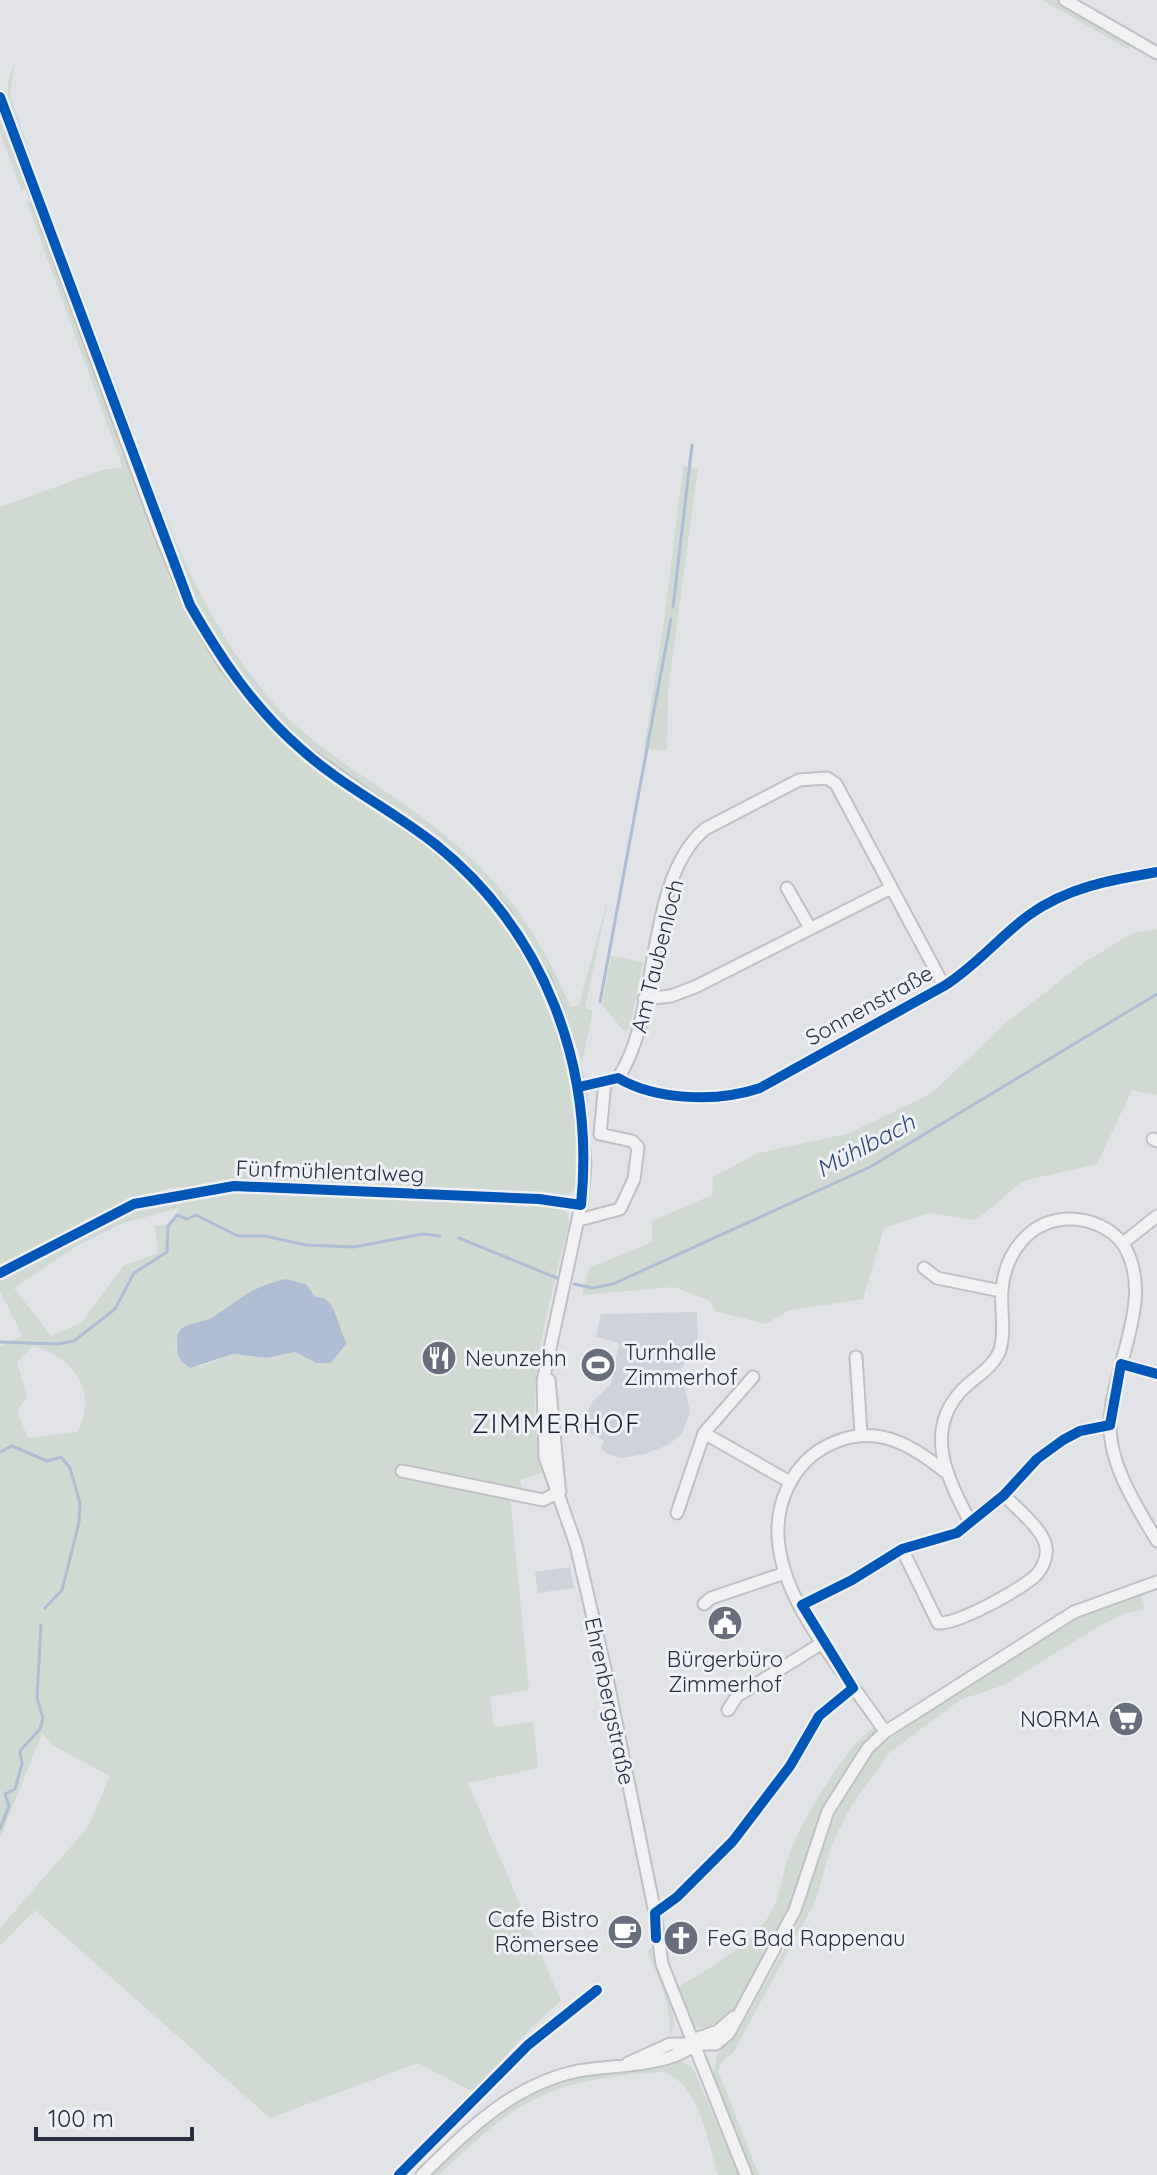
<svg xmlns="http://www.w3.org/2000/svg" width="1157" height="2175" font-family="Quicksand,sans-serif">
<rect width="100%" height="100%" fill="#e1e3e7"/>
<path fill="#cfd2da" d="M697 1312 698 1343 681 1369 690 1412 682 1434 668 1445 645 1454 621 1458 608 1454 601 1448 604 1441 579 1427 593 1401 611 1384 619 1343 596 1337 601 1314Z
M570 1567 574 1588 538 1593 535 1572Z"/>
<path fill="#d0dad2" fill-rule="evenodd" d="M1042 0H1059L1131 42 1128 49Z
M15 62 10 94C40 187 77 279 112 372 155 486 190 608 272 701 310 745 359 772 405 805 490 866 528 911 571 1007L579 1005 609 894 585 1008 593 1010 582 1063C554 976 514 901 443 842 414 817 379 799 348 777 307 749 269 714 239 674 188 604 161 519 131 439 89 325 48 212 8 98V81Z
M0 110 27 184 22 192 0 133Z
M26 200 36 207C68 298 102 389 135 479 156 535 173 595 205 645 242 702 288 749 343 788 372 809 404 826 433 849 536 930 587 1061 575 1190L565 1196 256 1181 170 1188 128 1200 0 1267V507L105 469 123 468Z
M683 466 698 468 668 690 667 751 644 748 664 622Z
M1157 929V1095L1132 1090 1097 1164 1023 1181 976 1220 929 1213 884 1228 863 1299 787 1311 766 1324 715 1311 710 1301 674 1287 582 1295 589 1268 652 1242V1221L712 1195 713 1177 758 1153 850 1133 932 1093 1009 1020 1086 961 1135 932Z
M611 956 643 962 630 1028 624 1031 602 1005Z
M238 1193 557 1206 567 1213 569 1222C551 1301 519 1392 544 1472L520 1480 522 1489 509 1487 529 1690 490 1697 494 1727 533 1722 538 1768 468 1783 561 2001C528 2027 502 2062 473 2092L418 2063 270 2118 35 1910 0 1946V1928L88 1827 110 1776 54 1746 42 1734 0 1838V1347L22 1335 0 1291V1279L105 1223 153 1205ZM179 1208 173 1223 155 1226 158 1253 123 1266 82 1322 51 1336 14 1288 75 1247 123 1223ZM285 1279 293 1281 336 1312 338 1327 346 1343 331 1362 316 1363 295 1352 267 1358 233 1354 198 1367 175 1348 179 1330C189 1324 198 1324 208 1320 240 1305 246 1287 285 1279ZM33 1346C74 1357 99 1392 77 1432L28 1438 17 1411 27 1397 17 1362Z
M1141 1595 1145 1609 1126 1613 1099 1626 1004 1685 960 1700 889 1753 850 1808 831 1846 816 1900 733 2053 724 2059 718 2071 759 2175H752L713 2075 717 2055 741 2027 786 1946 800 1918 840 1800 873 1752 921 1715 1074 1619Z
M874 1727 875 1736C855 1757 837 1779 825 1806 809 1840 803 1877 790 1911 779 1940 731 2041 694 2026L678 1987C706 1971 742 1949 763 1924 779 1906 781 1878 789 1855 799 1824 847 1745 874 1727Z
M655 1945 675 2023 669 2038C673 2009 659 1978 647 1951Z
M680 2061 690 2065 695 2073 739 2175H718C708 2142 700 2084 663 2072 551 2079 519 2097 439 2175H427C445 2158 461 2137 481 2123 539 2078 608 2066 680 2061Z"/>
<path fill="#aebdd3" d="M285 1279 306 1284 315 1297 324 1298C339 1309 337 1327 347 1343L331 1363H316L295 1352 267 1358 233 1354 190 1368C178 1360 177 1354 177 1342 176 1320 198 1326 213 1317 243 1298 249 1288 285 1279Z"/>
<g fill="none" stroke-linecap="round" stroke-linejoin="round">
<path stroke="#aebdd3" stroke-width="3" d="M673 607 692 445
M600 1002 671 619
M459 1238 557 1278
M574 1284 592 1288 613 1284 870 1167 1157 994
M0 1342 58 1344 74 1341 115 1309 134 1273 167 1252 168 1226 177 1215 187 1219 196 1215 238 1236H265L306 1245 354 1247 423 1234 440 1236
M0 1452 12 1446 47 1461 61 1457 70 1468 80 1503 79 1523 62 1590 45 1608
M0 1829 9 1806 5 1794 15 1789 22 1764 20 1751 40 1729 43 1718 37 1698 41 1625"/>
<defs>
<path id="minor" d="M1065 0 1157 53
M0 97 161 536 190 605 222 661 262 711 301 749 433 843 469 874 503 911 546 982 557 1010 579 1087 585 1166 581 1205 543 1381 545 1457 576 1545 606 1673 655 1913 662 1964 746 2175
M787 888 810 928
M644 999 671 996 695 987 889 889
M618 1078C661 1015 644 880 705 829L799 780 827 778 836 784 944 986
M579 1087 618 1078C657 1101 719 1102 760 1088L944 986C976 966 999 937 1029 915 1068 887 1111 880 1157 872
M1153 1139 1157 1141
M579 1220 620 1209 634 1179 638 1147 632 1141 600 1134 605 1082
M1123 1243 1157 1216
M924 1268 937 1278 1001 1291
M0 1273 134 1204 234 1186 539 1199 581 1205
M856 1357 861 1433
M1121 1364 1157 1374
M549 1380 559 1486
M704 1433 790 1482
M402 1471 543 1500 560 1491
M677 1513 704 1433 753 1377
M970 1522C948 1479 922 1431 963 1389 976 1376 993 1368 1000 1350 1006 1330 1000 1309 1002 1290 1005 1253 1030 1219 1070 1219 1090 1219 1111 1228 1123 1244 1157 1298 1111 1366 1110 1424 1109 1465 1137 1507 1157 1541
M902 1549 938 1623C959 1624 1017 1591 1034 1577 1043 1569 1049 1555 1045 1543 1040 1527 1016 1508 1004 1495
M704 1604 711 1598 785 1573
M802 1605 852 1580 902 1549 957 1533 1004 1495 1037 1459 1063 1440 1080 1431 1110 1425
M728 1710 737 1696 822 1643
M885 1732C843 1666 748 1573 787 1489 797 1467 812 1452 833 1443 875 1424 911 1444 944 1471
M655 1913 677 1897 733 1841 790 1766 819 1716 853 1688
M628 2063 670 2044H716L729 2033 795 1910 828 1811 868 1748 885 1732 1074 1612 1157 1582
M422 2175C467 2131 513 2084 578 2071 608 2065 684 2067 698 2038L718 2031 734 2017"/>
</defs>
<use href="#minor" stroke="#bfc1c5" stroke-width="15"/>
<use href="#minor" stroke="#f1f1f3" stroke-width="11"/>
<defs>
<path id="cycleway" d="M0 97 190 605C221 659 254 708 301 749 342 786 392 810 435 844 545 932 595 1067 581 1205L539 1199 234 1186 134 1204 0 1273
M579 1087 618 1078C657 1101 719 1102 760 1088L944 986C976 966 999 937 1029 915 1068 887 1111 880 1157 872
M656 1938 655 1913 677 1897 733 1841 790 1766 819 1716 853 1688 802 1605 852 1580 902 1549 957 1533 1004 1495 1037 1459 1063 1440 1080 1431 1110 1425 1121 1364 1157 1374
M399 2175 528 2045 597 1990"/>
</defs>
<use href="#cycleway" stroke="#eff1f7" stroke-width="15"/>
<use href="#cycleway" stroke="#0057b8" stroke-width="10"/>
</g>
<defs>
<symbol id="restaurant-disc" viewBox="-11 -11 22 22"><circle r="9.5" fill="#686e7b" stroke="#eff1f7"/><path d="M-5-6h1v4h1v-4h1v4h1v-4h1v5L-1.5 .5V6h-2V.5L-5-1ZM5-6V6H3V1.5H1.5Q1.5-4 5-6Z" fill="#fff"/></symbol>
<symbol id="stadium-disc" viewBox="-11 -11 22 22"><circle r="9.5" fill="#686e7b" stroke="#eff1f7"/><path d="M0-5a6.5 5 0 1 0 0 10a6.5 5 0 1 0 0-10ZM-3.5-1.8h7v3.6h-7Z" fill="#fff"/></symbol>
<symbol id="civic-disc" viewBox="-11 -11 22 22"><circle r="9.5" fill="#686e7b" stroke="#eff1f7"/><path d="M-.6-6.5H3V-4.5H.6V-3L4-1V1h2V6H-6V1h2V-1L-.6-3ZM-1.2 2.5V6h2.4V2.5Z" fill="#fff"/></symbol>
<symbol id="supermarket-disc" viewBox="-11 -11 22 22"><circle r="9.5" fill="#686e7b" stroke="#eff1f7"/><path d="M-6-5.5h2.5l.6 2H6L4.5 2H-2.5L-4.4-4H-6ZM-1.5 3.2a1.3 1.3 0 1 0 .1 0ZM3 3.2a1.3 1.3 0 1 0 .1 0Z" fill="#fff"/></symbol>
<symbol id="cafe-disc" viewBox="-11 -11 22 22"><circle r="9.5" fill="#686e7b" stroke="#eff1f7"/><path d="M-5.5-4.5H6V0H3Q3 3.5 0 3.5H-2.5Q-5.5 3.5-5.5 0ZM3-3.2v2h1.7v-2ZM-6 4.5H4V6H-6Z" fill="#fff"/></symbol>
<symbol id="church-disc" viewBox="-11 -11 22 22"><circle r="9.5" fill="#686e7b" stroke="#eff1f7"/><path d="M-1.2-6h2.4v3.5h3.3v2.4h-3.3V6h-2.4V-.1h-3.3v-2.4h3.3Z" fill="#fff"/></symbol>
</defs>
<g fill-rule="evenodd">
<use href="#restaurant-disc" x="419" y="1338" width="40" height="40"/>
<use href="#stadium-disc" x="578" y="1345" width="40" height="40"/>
<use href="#civic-disc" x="705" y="1603" width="40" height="40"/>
<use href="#supermarket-disc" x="1106" y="1699" width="40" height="40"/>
<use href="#cafe-disc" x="605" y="1912" width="40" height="40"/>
<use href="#church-disc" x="661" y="1918" width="40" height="40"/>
</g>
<g text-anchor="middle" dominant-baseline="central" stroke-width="6" stroke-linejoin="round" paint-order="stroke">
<g font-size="22" fill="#272f41" stroke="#eff1f7">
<text transform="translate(657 956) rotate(-76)">Am Taubenloch</text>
<text transform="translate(869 1005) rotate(-29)">Sonnenstraße</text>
<text transform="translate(330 1171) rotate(2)">Fünfmühlentalweg</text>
<text transform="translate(610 1701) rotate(78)">Ehrenbergstraße</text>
</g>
<g font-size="22" fill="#272f41" stroke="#eff1f7" text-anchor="start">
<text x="624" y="1352">Turnhalle<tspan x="624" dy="25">Zimmerhof</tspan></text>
<text x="465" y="1358">Neunzehn</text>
<text x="725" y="1659" text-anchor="middle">Bürgerbüro<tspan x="725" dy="25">Zimmerhof</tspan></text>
<text x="1100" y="1719" text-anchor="end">NORMA</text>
<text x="599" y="1919" text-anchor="end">Cafe Bistro<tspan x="599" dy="25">Römersee</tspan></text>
<text x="707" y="1938">FeG Bad Rappenau</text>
</g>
<g font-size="24" font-style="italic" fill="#2f4a77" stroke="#eff1f7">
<text transform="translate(865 1145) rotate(-28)">Mühlbach</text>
</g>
<g font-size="26" letter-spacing="2" fill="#1a2032" stroke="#eff1f7">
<text x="557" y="1423">ZIMMERHOF</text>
</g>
</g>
<path d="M36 2127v12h156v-12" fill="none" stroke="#272f41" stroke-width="4"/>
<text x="48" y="2127" font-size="24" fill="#272f41" stroke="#eff1f7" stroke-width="6" paint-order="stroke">100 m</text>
</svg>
